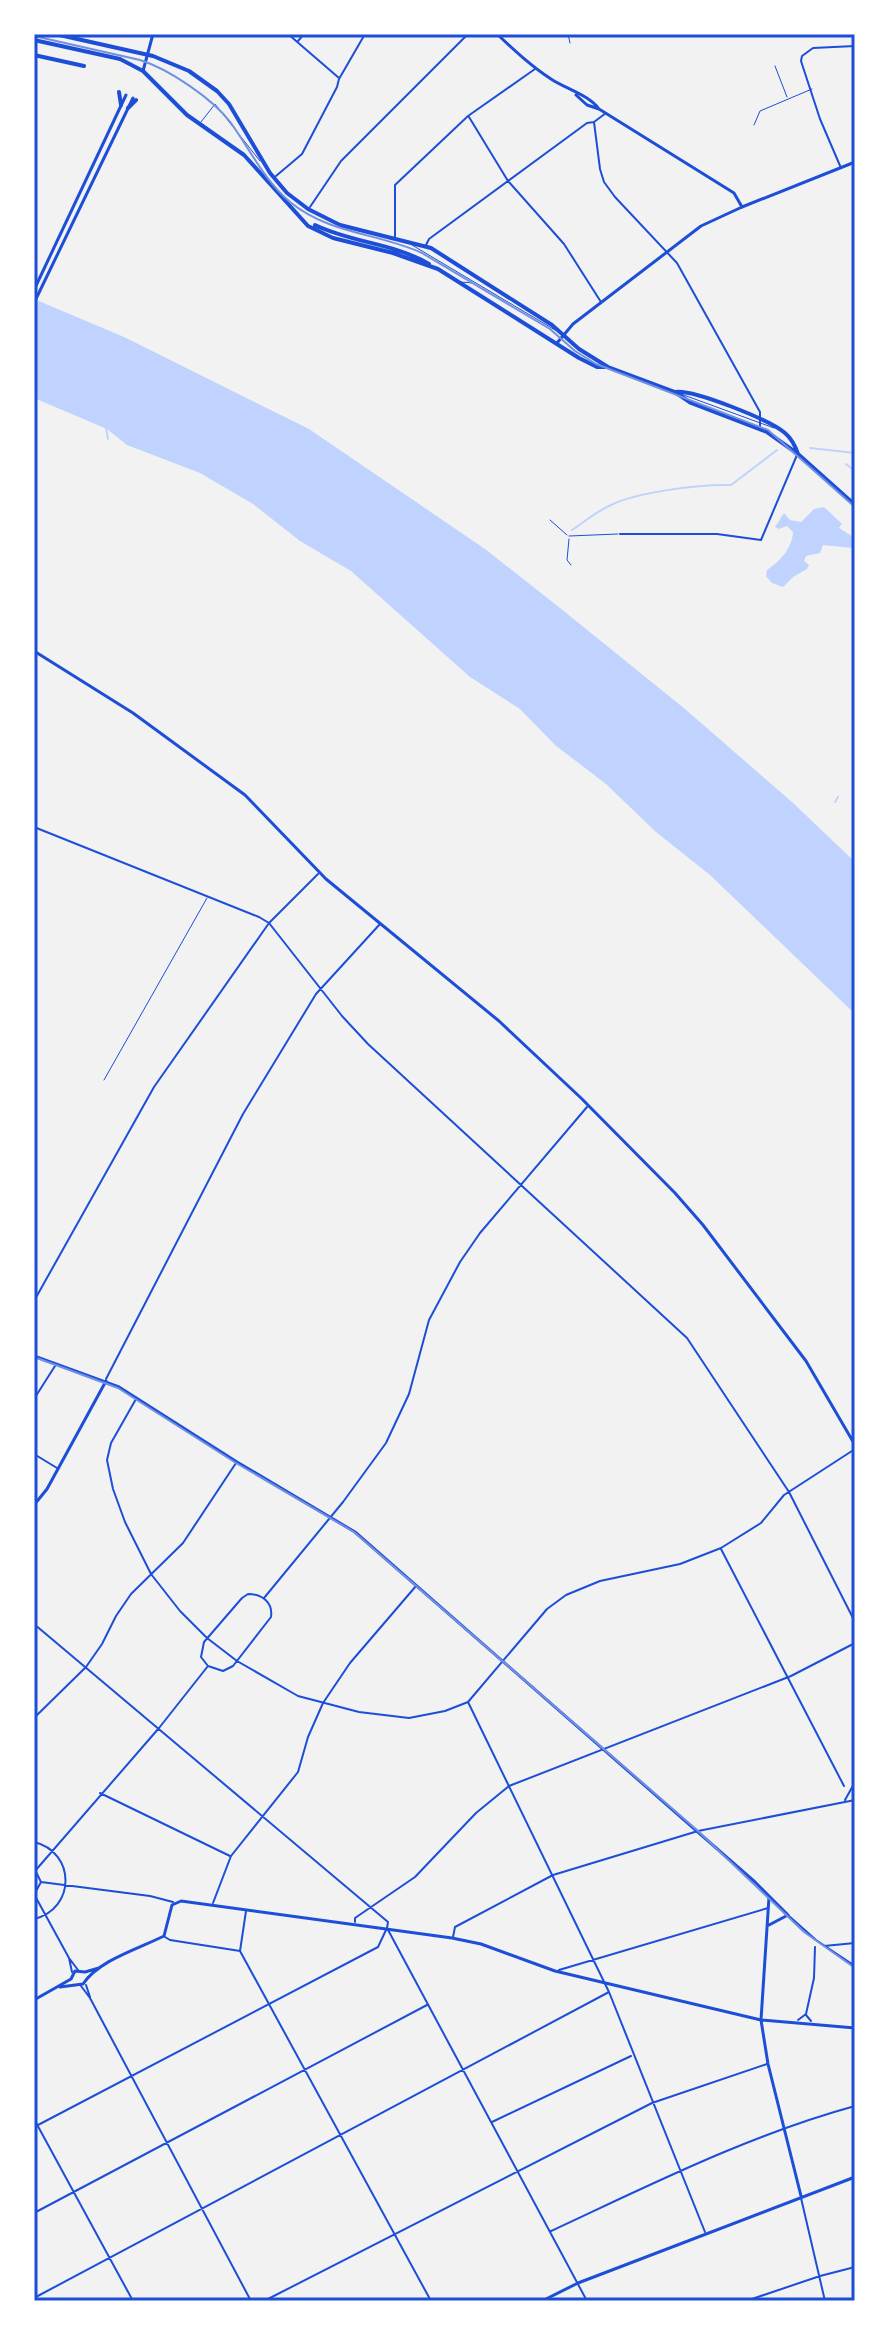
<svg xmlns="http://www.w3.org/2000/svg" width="889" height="2335" font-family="'Exo 2',sans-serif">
<rect width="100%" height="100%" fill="#f2f2f2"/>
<path fill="#bfd3fe" d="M34 299 124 337 309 429 485 549 560 608 685 709 792 802 855 862V1014L710 875 656 832 606 784 555 745 520 709 470 677 351 571 300 541 253 504 200 473 127 445 107 429 34 398Z
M824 507 842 524 839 528 855 538 853 548 823 545 820 553 806 556 804 561 809 565 807 569 793 577 783 587 772 583 766 576 767 570C780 561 792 549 793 532L787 526 779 529 775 527 784 513 790 520 801 522 814 509Z"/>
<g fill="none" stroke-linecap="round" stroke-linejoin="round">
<path stroke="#bfd3fe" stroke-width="2" d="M106 428 108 439
M810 448 855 453
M846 464 855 471
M572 530C584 522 596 512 609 506 635 492 701 484 731 485L777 450
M835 802 838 797"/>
<path stroke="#1d4ed8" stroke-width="1" d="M568 34 570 43
M775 66 787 97
M201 122 215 104 260 161
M754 125 760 111 812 89
M412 245 555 330
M461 282 472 283
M681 394 774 428
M550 520 567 535
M569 536 618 534
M569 539 567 560 571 565
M104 1080 207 898"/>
<path stroke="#1d4ed8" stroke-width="2" d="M854 1974 855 1973
M806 2015 811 2021
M798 2020 806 2014 814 1978 815 1947"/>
<path stroke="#1d4ed8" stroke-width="2" d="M288 34 339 78
M298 41 304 34
M469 117 508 181 564 244 601 302
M594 122 600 169 604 182 615 197 677 263 760 412V428
M841 168 820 119 801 61 802 56 813 48 855 46
M276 176 302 154 337 87 339 79 365 34
M310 207 341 161 468 34
M395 237V185L468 116 535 69
M426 245 429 239 587 123 594 122 606 113
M620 534H717L761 540 797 455
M34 827 259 917 269 923 342 1016 368 1044 687 1338 789 1492 855 1622
M34 1301 154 1087 269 923 318 874
M106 1379 243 1114 316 994 380 924
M34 1399 55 1366
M136 1399 111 1443 107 1460 113 1489 125 1522 151 1574 180 1611 207 1638 237 1661 298 1696 359 1712 409 1718 445 1711 468 1702 547 1609 566 1595 600 1581 680 1564 721 1548 761 1523 784 1495 855 1449
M34 1454 57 1468
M721 1549 844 1786
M248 1594C263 1594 273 1603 271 1617L233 1666 223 1671 208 1666 201 1657 204 1642 242 1598Z
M264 1598 343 1502 386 1443 409 1394 429 1320 460 1262 480 1233 587 1107
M34 1624 388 1922 387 1928 587 2301
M468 1702 609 1992 705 2232
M34 1718 86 1667 102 1644 116 1616 131 1594 183 1543 236 1463
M100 1793 230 1856
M845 1800 855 1782
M34 1842C76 1852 76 1909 34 1919
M35 1871 159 1728 208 1666
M41 1882 150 1896 173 1902
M35 1893 41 1882 36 1872
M34 1894 69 1958 72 1972
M213 1903 231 1856 298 1772 308 1737 323 1703 350 1663 416 1586
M789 1916 816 1940 855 1966
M355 1922V1918L415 1877 476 1813 509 1786 791 1676 855 1643
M165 1937 170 1940 240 1951 246 1911
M453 1937 455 1927 553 1875 698 1831 855 1800
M824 1946 855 1943
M240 1951 431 2301
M69 1958 78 1970
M559 1970 768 1908
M86 1985 90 1997
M81 1986 90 1998 251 2301
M34 2119 133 2301
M492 2122 631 2056
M38 2125 378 1947 386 1930
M801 2198 825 2301
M34 2213 427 2005
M551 2231C650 2185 749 2135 855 2106
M34 2298 609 1992
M264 2301 652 2103 767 2064
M746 2301 820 2276 855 2267"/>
<path stroke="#1d4ed8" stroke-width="3" d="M497 34C514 50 531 66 551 79 566 89 589 95 599 109
M576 95 587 105 599 109 734 193 742 207
M34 1356 119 1387 237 1462 355 1532 755 1882 788 1915 769 1925
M34 1505 47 1489 106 1381
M769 1897 761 2020 768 2064 801 2196
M60 1987 83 1984C99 1960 138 1949 164 1936L172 1905 181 1901 452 1938 481 1944 555 1971 761 2020 855 2028
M34 2000 71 1979 75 1971 85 1972 99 1968
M542 2301 578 2283 855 2177"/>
<path stroke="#1d4ed8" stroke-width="3" d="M143 71 153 34
M34 290 126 95
M34 303 133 98
M557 343 573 324 701 226 742 207 855 162
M34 651 133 713 245 795 326 879 499 1021 581 1098 675 1193 703 1225 806 1361 855 1445"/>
<path stroke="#1d4ed8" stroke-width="4" d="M55 34 153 56 189 71 217 91 229 104 270 173 287 193 308 209 340 225 431 248 552 325 579 349 608 367 675 392 691 403 767 432 798 454 855 505
M34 40 120 59 143 71 187 115 244 155 308 226 333 238 393 253 438 269 579 358 597 367H606
M34 55 84 66
M119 92 121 105
M128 108 136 100
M315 225C352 243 394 243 429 264
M675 392C693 389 770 420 785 433 792 439 795 445 798 454"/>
<path stroke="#7290e2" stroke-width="2" d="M34 36 140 60C169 69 213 99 231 123 250 150 265 181 290 202 329 234 378 233 422 253L550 329 575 351 596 364 768 430 855 507
M34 1357 118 1388 236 1463 354 1532 698 1831 804 1932 855 1968"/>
</g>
<rect width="889" height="2335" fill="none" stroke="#ffffff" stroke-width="72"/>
<rect x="36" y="36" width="817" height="2263" fill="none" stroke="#1d4ed8" stroke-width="3"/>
</svg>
